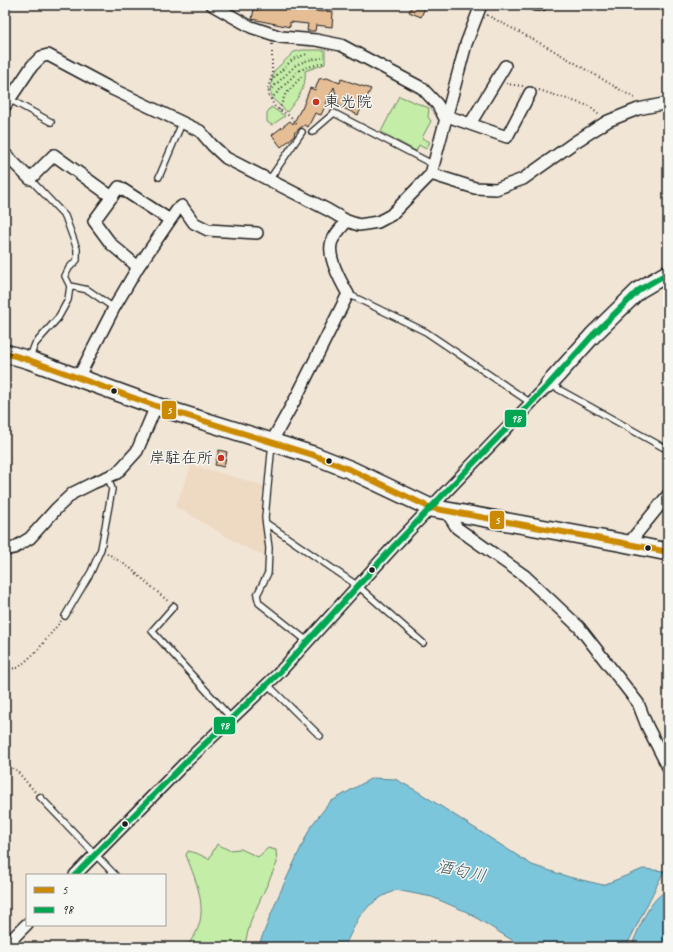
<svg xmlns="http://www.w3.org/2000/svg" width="673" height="952" font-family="Caveat,'Klee One',sans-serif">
<rect width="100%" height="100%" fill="#f1e5d6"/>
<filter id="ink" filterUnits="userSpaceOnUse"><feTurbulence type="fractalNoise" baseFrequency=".025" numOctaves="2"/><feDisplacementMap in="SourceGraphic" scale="8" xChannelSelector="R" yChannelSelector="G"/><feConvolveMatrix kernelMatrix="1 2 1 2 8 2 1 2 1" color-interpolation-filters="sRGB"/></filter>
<g filter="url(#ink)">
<path fill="#eed9c3" d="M192 465 265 486 262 494V509L266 556 242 546 182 510 175 507Z"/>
<path fill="#c4eda8" stroke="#708462" d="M302 50H325V64L305 71C307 88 297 99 287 112L273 99 270 90 274 71 294 52Z
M399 96 429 108 428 117 431 121 422 138 430 142 426 149 419 145 416 151 381 132Z
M271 107 285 116 272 125 267 122V113Z
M217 844 229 850 241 849 258 857 268 848 276 850 277 863 251 920 244 947H187C191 940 197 932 199 925 206 902 194 876 186 855L188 851 196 853 209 859Z"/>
<path fill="#7cc6dc" stroke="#56828f" d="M372 778 395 779 417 791 532 865 569 877 603 885 643 869 664 871 626 947H523L467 912 432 897 396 890 383 896 370 905 359 917 344 947H258L278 897 311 826 330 802Z
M668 891V947H631C638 931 650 896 668 891Z"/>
<path fill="#e6be96" stroke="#1c1c1c" d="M259 5H267L296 11V9L324 12V11L333 12 332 27 316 25 315 31H307L308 24 290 22V27L252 19 254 9 258 10Z
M412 5H426L421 17 409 12Z
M327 78 340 83 341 79 371 89 358 115 339 106 334 87 321 115 315 113 308 127 305 125 300 128 294 133 295 134 292 138 281 147 272 135 290 121 293 124 301 109H302L310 88 315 90 319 79Z
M219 450 227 452 224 467 215 465Z"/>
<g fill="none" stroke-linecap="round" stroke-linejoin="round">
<defs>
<path id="lane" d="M11 100 51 122
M312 132 334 113 434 165
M159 177 182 123
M269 180 302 132
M70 286 88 290 114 308
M348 294 426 332 531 403
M30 357 35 344 58 318 68 300 70 286 65 276 69 268 77 260V249L65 216 30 179
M551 385 668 450
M272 443 265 518 269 548 268 573 257 595 259 603 307 641
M266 523 358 586 423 643
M174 606 152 631 231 718
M65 616 91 572 101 549 112 489 108 477
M267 684 320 736
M40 797 115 875"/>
<path id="street" d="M212 5 251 27 281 37 316 40 341 45 422 88 437 104 446 120
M535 5H541
M5 106 32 66 41 57 48 55 110 88 200 131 212 145 226 158 328 210 347 221 359 225 378 222 391 215 431 174 466 44 481 5
M447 116 507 137 530 93
M470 124 505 66
M5 154 30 179 54 155 112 197
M431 174 475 188 496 189 523 179 575 142 608 121 638 109 668 103
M138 267 111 244 94 221 119 187 170 220
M78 378 114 308 138 267 177 210 182 206 194 223 208 230 257 233
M272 441 297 396 348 294C341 282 326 255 332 241 335 234 342 227 347 221
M446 511 457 528 525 576 579 627 638 703 647 726 668 767
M629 543 668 495
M5 550 14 548 30 538 57 508 73 493 93 483 117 473 137 451 156 406
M75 875 186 762 278 674 395 545 549 384
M5 946 27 924"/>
<path id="secondary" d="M549 384 593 335 639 290 668 273"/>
<path id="primary" d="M5 353 29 360 156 406 313 455 351 470 431 508 618 542 668 552"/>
</defs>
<use href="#lane" stroke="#1c1c1c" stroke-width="8"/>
<use href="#street" stroke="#1c1c1c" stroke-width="14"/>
<use href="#secondary" stroke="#1c1c1c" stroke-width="19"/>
<use href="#primary" stroke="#1c1c1c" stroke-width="20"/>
<path stroke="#1c1c1c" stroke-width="2" stroke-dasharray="1 3" stroke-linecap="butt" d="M487 15 551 49 636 99
M272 44V75L268 88 269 96 275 107 291 117 298 126
M271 81 293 59 307 54
M506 84 523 86
M539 90 589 106 599 115
M269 91 296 65 308 60 322 58
M271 99 298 71 305 68 323 63
M279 110 285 95 302 76
M107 553 130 568 169 602
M5 669 18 668 37 651 61 621
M5 764 16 770 36 793"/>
<use href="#lane" stroke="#f6f6f2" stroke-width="5.5"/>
<use href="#street" stroke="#f6f6f2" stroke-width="11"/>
<use href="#secondary" stroke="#f6f6f2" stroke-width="16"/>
<use href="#primary" stroke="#f6f6f2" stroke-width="17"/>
<defs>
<path id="bus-1" d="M5 353 29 360 156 406 313 455 351 470 431 508 618 542 668 552"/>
<path id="bus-2" d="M75 875 186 762 278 674 395 545 549 384 593 335 639 290 668 273"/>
</defs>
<use href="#bus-1" stroke="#f6f6f2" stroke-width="9"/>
<use href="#bus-2" stroke="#f6f6f2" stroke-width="9"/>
<use href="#bus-1" stroke="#cb8a06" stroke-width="6"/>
<use href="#bus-2" stroke="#00a651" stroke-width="6"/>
</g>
</g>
<g fill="#c8321e" stroke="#f6f6f2" stroke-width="1.5">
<circle cx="316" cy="102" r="4"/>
<circle cx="221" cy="458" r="4"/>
</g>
<g fill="#1c1c1c" stroke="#f6f6f2" stroke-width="1.5">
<circle cx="114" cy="391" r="3.5"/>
<circle cx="329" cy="461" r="3.5"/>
<circle cx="648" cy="548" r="3.5"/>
<circle cx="372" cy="570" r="3.5"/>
<circle cx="125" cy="824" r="3.5"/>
</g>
<g text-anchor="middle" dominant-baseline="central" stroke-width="3" stroke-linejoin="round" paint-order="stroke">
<g font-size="16" fill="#1c1c1c" stroke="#f6f6f2" text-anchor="start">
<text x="324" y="102">東光院</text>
<text x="213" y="458" text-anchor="end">岸駐在所</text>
</g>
<g font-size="17" font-style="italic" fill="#3e585f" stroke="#f6f6f2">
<text transform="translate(461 871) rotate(12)">酒匂川</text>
</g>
</g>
<g stroke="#f6f6f2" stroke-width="1.5">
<rect x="161" y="400" width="16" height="20" rx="4" fill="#cb8a06"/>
<rect x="504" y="409" width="23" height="19" rx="4" fill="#00a651"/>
<rect x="489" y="510" width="16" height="20" rx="4" fill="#cb8a06"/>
<rect x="213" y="716" width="23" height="19" rx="4" fill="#00a651"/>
</g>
<g font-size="11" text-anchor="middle" font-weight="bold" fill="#fff">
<text x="169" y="414">5</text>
<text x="516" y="422">98</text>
<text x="497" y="524">5</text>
<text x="224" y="729">98</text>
</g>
<rect width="673" height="952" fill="none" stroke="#f6f6f2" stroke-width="20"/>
<rect x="10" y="10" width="653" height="932" fill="none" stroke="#1c1c1c" stroke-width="1.5" filter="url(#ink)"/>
<rect x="26" y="874" width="140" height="52" fill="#f6f6f2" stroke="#9f9f9c"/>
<rect x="34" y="887" width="20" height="6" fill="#cb8a06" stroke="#9f9f9c"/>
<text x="62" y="894" font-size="12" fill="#1c1c1c">5</text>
<rect x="34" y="907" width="20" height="6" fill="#00a651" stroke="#9f9f9c"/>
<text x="62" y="914" font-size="12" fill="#1c1c1c">98</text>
</svg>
